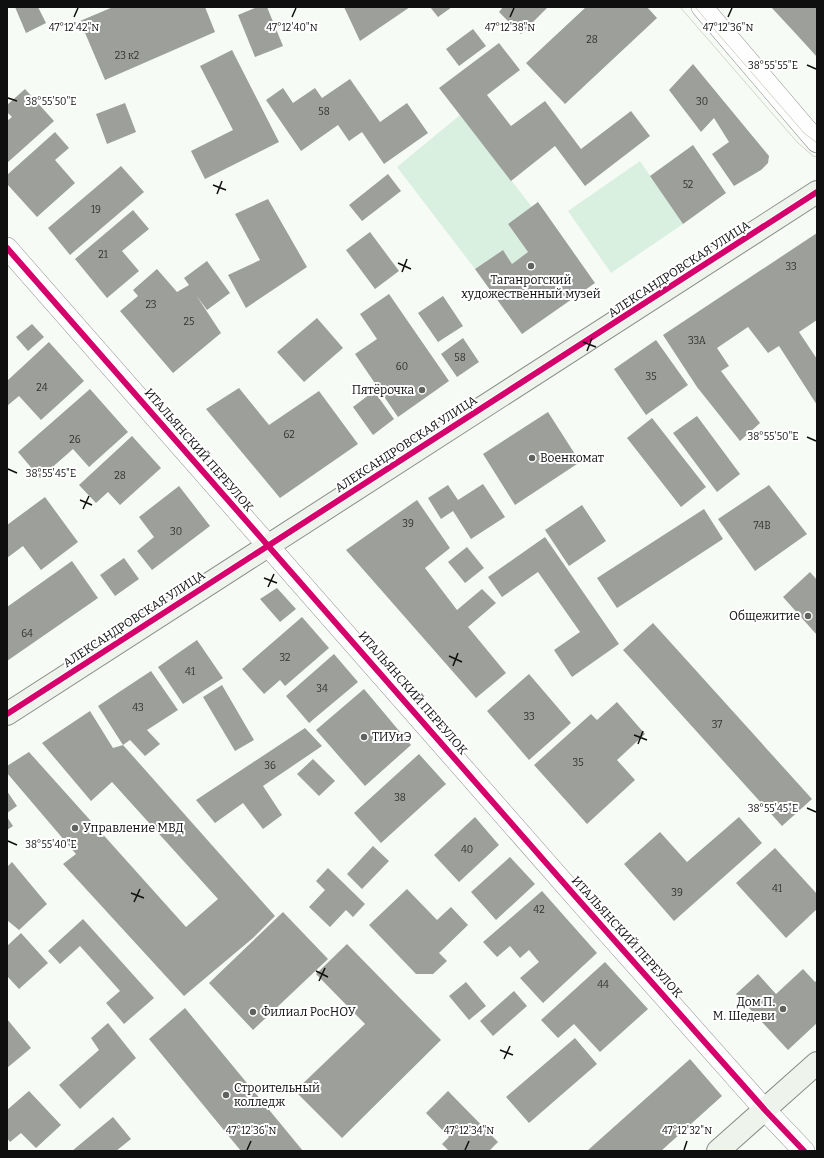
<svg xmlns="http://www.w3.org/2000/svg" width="824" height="1158" font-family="Bitter,serif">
<rect width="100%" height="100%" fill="#f7fbf5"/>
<path fill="#d9efe0" d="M460 115 532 207 508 224 528 252 512 264 503 250 475 269 397 167Z
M640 161 683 224 611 273 568 211Z"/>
<path fill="#9d9f9a" d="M15 7H38L46 23 26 33Z
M113 7H205L215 32 105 80 80 21Z
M257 7H267L283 46 255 57 238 15Z
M344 7H410L360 41Z
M430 7H452L438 17Z
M503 7H548L521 34 499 12Z
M586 7H647L657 18 565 104 526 63Z
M771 7H816L817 57 797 35Z
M473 29 486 46 459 66 446 49Z
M499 43 520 70 487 95 511 126 545 101 581 149 631 111 650 136 585 186 555 146 511 181 439 88Z
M232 50 279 142 205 179 191 151 233 130 200 66Z
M693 64 769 156 768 163 761 170 734 186 712 154 729 142 714 118 701 132 669 90Z
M350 79 380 122 407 103 428 133 384 164 362 132 349 141 338 125 301 151 266 100 283 88 293 103 315 88 322 98Z
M25 89 54 121 7 163V121L12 117 7 112V105Z
M125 103 136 132 107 144 96 114Z
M55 132 69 148 55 160 75 183 37 217 7 184V175Z
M693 145 726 193 683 224 650 176Z
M121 166 144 192 70 255 48 228Z
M388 174 401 191 362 221 349 205Z
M268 199 307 267 246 308 228 275 260 260 235 214Z
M538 202 595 283 522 334 475 269 503 250 512 264 528 252 508 224Z
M133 210 149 229 122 251 139 271 107 298 75 259Z
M370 232 399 271 375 289 346 250Z
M817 233V320L799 332 817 359V405L779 346 768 353 748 327 717 348 729 366 721 371 760 423 740 441 697 387 663 335Z
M207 261 230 293 207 310 196 295 221 333 173 373 120 311 138 296 133 290 157 269 177 292 189 285 184 278Z
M389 294 449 381 398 417 355 354 377 339 360 314Z
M443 296 463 326 438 342 418 313Z
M317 318 343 348 304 382 277 352Z
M32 324 44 337 28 351 16 337Z
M463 338 479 362 457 377 441 354Z
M656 340 688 385 646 415 614 369Z
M49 342 84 381 41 420 19 396 7 406V381Z
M239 388 269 425 319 391 358 444 280 498 206 409Z
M90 389 128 432 89 467 73 449 40 478 18 452Z
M374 391 394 419 373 435 353 407Z
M548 412 580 462 515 505 483 454Z
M697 416 740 474 717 492 673 433Z
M652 418 706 487 681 507 627 438Z
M132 436 161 468 120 505 108 492 96 503 79 485Z
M483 484 505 517 471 539 453 511 441 519 428 498 448 485 458 500Z
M769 485 807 534 755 571 718 519Z
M179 486 210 526 152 570 137 551 154 537 139 517Z
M45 497 78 542 41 570 23 546 7 558V525Z
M417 500 450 548 425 568 457 610 482 589 496 603 468 627 506 673 476 698 346 550Z
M582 505 606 541 569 566 545 530Z
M704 509 723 539 617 608 597 578Z
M545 537 619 644 572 677 554 650 580 632 538 572 502 597 488 577Z
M467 547 484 568 465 583 448 562Z
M124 558 139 579 115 596 100 575Z
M72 561 98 598 7 661V607Z
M810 572 817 580V635L783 597Z
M277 588 296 609 280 622 260 599Z
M302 617 329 648 285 686 280 680 264 694 242 669Z
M653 623 812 799 782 826 623 650Z
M197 640 223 678 183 704 158 667Z
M334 654 358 682 309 723 286 696Z
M151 671 178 710 147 730 160 744 145 756 130 740 123 745 275 916 253 938 184 996 63 864 76 854 7 773V766L29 752 186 927 218 899 112 782 91 801 42 743 90 711 113 748 123 745 98 706Z
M529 674 571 723 529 760 487 711Z
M222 685 254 740 235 751 203 697Z
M364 689 411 745 365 786 316 730Z
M617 702 645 734 617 760 635 780 587 824 534 765 591 714 597 720Z
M305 728 322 746 263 786 282 815 263 829 243 803 215 823 196 800Z
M419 754 446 784 381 843 354 813Z
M313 759 335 781 319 796 297 774Z
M7 791 17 806 7 813Z
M7 817 13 826 7 830Z
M475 817 499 845 459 882 434 855Z
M739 817 762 843 674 921 624 864 660 832 687 862Z
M373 846 389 861 362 889 347 874Z
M775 848 817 894V909L786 938 736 883Z
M510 857 535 884 496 920 471 892Z
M12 862 47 904 19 930 8 921 7 922V867Z
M328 868 365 904 353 917 346 910 330 927 309 907 325 890 316 881Z
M407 889 437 920 451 907 468 925 439 953 447 961 433 974H416L369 925Z
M542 891 597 953 543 1003 520 978 539 962 529 950 520 958 510 946 497 957 483 942Z
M283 912 328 959 253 1030 209 983Z
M83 919 154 998 124 1024 106 1003 120 991 80 946 60 964 48 951Z
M21 933 48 963 19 989 7 976V946Z
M347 944 441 1040 342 1138 295 1091 365 1024 316 974Z
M605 962 648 1009 600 1052 574 1024 558 1038 541 1020Z
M803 969 815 982 817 980V1023L788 1050 736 994 758 974 776 994Z
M466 982 486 1006 469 1020 449 996Z
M514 991 527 1006 493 1036 480 1021Z
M185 1008 303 1151H241L149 1039Z
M7 1019 31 1048 7 1068Z
M108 1023 136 1058 80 1109 59 1085 99 1050 91 1038Z
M575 1038 597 1064 529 1123 506 1097Z
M690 1059 722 1096 661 1151H587Z
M29 1091 61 1125 36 1148 21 1133 10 1142 7 1138V1110Z
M448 1091 498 1142 489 1151H449L442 1144 449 1137 426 1113Z
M113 1117 131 1139 116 1151H72Z"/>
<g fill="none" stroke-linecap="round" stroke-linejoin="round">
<defs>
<path id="street" d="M702 7 817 142
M7 248 576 897 765 1110 804 1151"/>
<path id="secondary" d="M7 714 817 192
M718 1151 817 1063"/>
</defs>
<use href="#street" stroke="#939593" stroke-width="22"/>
<use href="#secondary" stroke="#8a8c89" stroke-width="24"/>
<use href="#street" stroke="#fefefe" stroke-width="21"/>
<use href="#secondary" stroke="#eef4ec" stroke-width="22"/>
<path stroke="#d5d4c7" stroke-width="1" d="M680 7 797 142 813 156 817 157
M695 7 804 133 817 143"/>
<defs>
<path id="cycleway" d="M7 248 576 897 765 1110 804 1151
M7 714 817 192"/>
</defs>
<use href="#cycleway" stroke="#fff" stroke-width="8"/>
<use href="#cycleway" stroke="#d6006c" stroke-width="6"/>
</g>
<path fill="none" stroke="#0f0f0f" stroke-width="1.5" d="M74 17 78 8M292 17 296 8M510 17 514 8M728 17 732 8M807 65 816 69M8 98 17 101M213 185 226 190M217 194 222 181M398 263 411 269M402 272 407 259M583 342 596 347M587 351 592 338M807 437 816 441M8 469 17 473M80 500 92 505M83 509 89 496M264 578 277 583M268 587 274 574M449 656 462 662M453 666 458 653M634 735 647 740M638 744 643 731M807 808 816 812M8 841 17 845M131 893 144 898M134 902 140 889M316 971 328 977M319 981 325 968M500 1050 513 1055M504 1059 510 1046M247 1150 251 1141M465 1150 469 1141M684 1150 687 1141"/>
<g fill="#606260" stroke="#fff" stroke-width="1.5">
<circle cx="531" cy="266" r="4"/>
<circle cx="422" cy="390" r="4"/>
<circle cx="532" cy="458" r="4"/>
<circle cx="808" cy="616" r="4"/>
<circle cx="364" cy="737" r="4"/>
<circle cx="75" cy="828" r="4"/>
<circle cx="783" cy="1009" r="4"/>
<circle cx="253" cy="1012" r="4"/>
<circle cx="226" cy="1095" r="4"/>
</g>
<g text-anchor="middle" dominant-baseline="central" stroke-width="4" stroke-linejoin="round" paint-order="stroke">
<g font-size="10" fill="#323332">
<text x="592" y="40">28</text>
<text x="127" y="56">23 к2</text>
<text x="702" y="102">30</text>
<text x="324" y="112">58</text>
<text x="688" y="185">52</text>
<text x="96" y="210">19</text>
<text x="103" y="255">21</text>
<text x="791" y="267">33</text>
<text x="151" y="305">23</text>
<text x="189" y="322">25</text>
<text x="697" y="341">33А</text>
<text x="460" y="358">58</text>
<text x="402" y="367">60</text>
<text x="651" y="377">35</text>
<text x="42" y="388">24</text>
<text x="289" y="435">62</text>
<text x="75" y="440">26</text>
<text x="120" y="476">28</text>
<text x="408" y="524">39</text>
<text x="762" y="526">74В</text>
<text x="176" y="532">30</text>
<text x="27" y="634">64</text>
<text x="285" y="658">32</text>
<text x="190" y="672">41</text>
<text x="322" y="689">34</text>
<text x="138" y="708">43</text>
<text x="529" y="717">33</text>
<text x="717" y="725">37</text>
<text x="578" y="763">35</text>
<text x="270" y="766">36</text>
<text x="400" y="798">38</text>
<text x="467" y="850">40</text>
<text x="777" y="889">41</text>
<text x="677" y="893">39</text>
<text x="539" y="910">42</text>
<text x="603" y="985">44</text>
</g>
<g font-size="12" fill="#0f0f0f" stroke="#fff">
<text transform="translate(679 269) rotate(-33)">АЛЕКСАНДРОВСКАЯ УЛИЦА</text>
<text transform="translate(406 444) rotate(-33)">АЛЕКСАНДРОВСКАЯ УЛИЦА</text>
<text transform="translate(199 450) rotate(49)">ИТАЛЬЯНСКИЙ ПЕРЕУЛОК</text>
<text transform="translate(134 619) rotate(-33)">АЛЕКСАНДРОВСКАЯ УЛИЦА</text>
<text transform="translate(413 693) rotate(49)">ИТАЛЬЯНСКИЙ ПЕРЕУЛОК</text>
<text transform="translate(627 937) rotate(48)">ИТАЛЬЯНСКИЙ ПЕРЕУЛОК</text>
</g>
<g font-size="12" fill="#0f0f0f" stroke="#fff" text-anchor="start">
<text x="531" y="280" text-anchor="middle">Таганрогский<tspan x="531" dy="14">художественный музей</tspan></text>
<text x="414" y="390" text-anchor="end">Пятёрочка</text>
<text x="540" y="458">Военкомат</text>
<text x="800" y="616" text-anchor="end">Общежитие</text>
<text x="372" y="737">ТИУиЭ</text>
<text x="83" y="828">Управление МВД</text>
<text x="775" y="1002" text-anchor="end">Дом П.<tspan x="775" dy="14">М. Шедеви</tspan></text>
<text x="261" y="1012">Филиал РосНОУ</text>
<text x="234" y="1088">Строительный<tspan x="234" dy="14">колледж</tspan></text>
</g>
</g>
<g font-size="10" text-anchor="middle" fill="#0f0f0f" stroke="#fff" stroke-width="4" stroke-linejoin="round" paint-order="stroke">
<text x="510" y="31">47°12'38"N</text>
<text x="728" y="31">47°12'36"N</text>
<text x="74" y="31">47°12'42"N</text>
<text x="292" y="31">47°12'40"N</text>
<text x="773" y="69">38°55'55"E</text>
<text x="51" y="105">38°55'50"E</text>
<text x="773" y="440">38°55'50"E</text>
<text x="51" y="477">38°55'45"E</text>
<text x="773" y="812">38°55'45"E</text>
<text x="51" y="848">38°55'40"E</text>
<text x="251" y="1134">47°12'36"N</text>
<text x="469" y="1134">47°12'34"N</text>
<text x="687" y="1134">47°12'32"N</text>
</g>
<rect width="824" height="1158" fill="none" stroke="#0f0f0f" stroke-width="16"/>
</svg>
